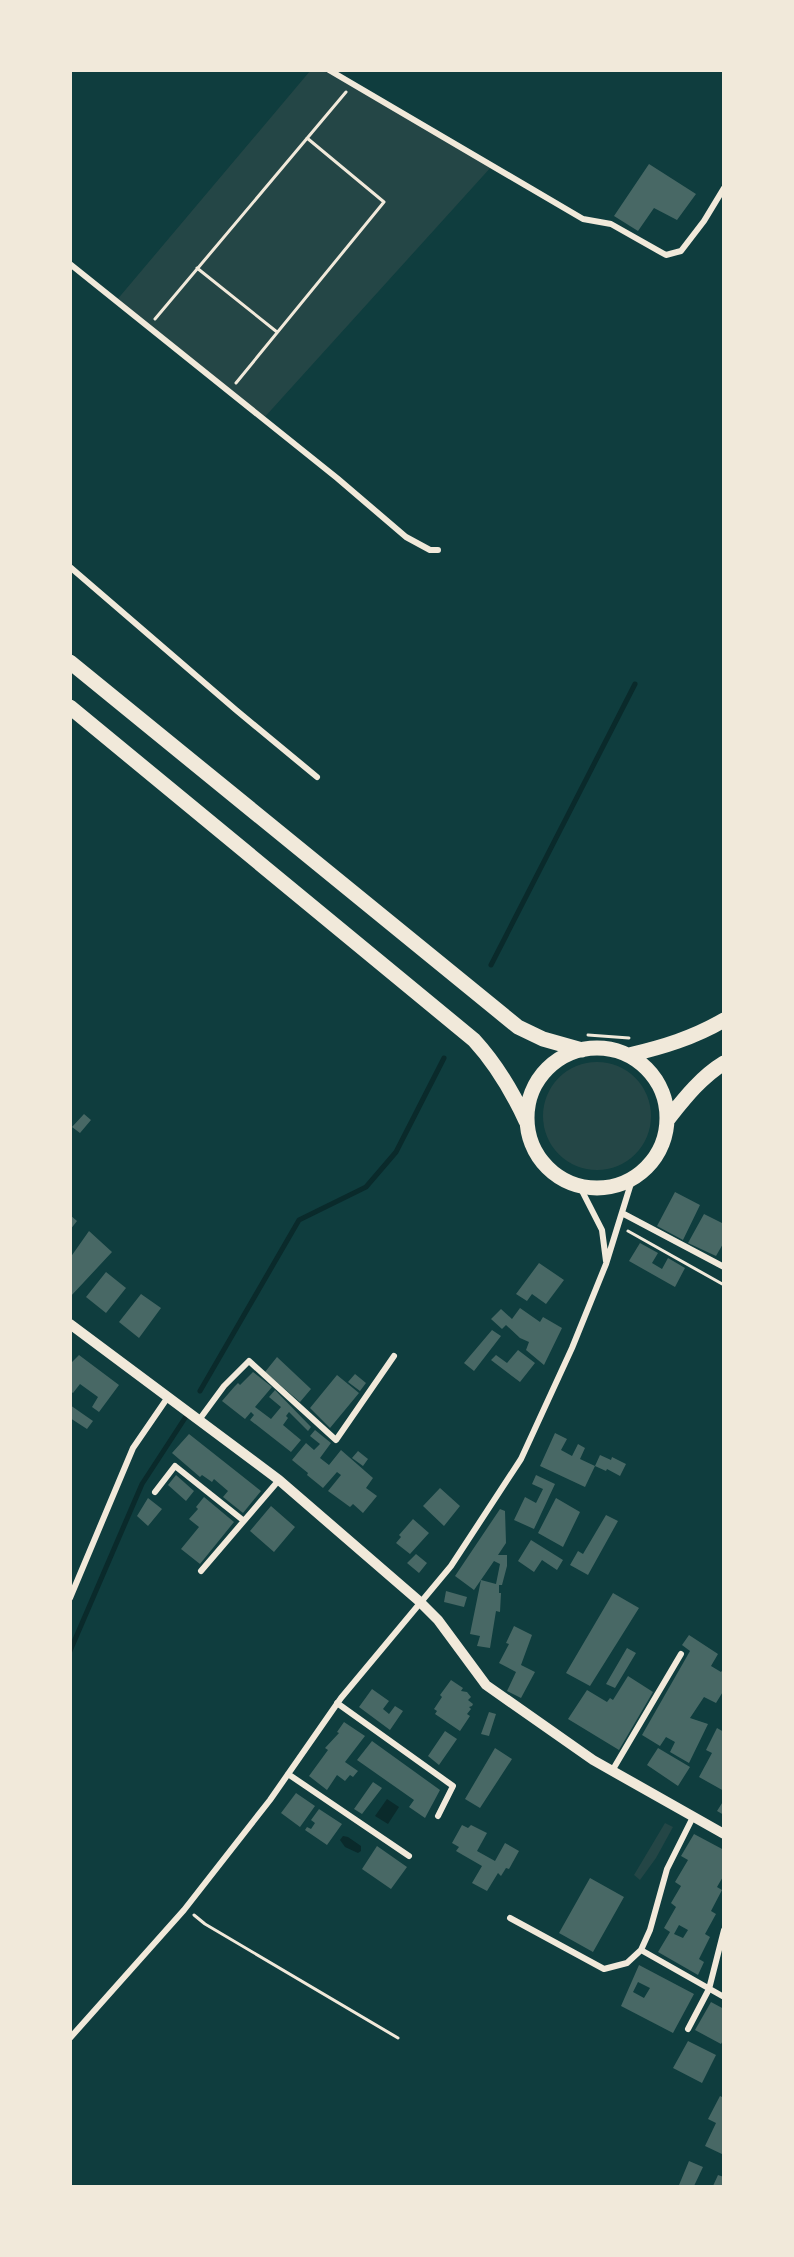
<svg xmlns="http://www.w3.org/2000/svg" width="794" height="2257" font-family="Karla,sans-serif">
<rect width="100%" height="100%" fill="#0f3d3e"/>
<path fill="#244646" d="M310 71H329L492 166 263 419 116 301Z
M543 1116a54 54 0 1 1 108 0a54 54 0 1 1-108 0Z
M665 1823 673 1827 656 1858 640 1880 634 1875Z"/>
<path fill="#0a2a2b" d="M387 1799 399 1807 388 1824 375 1816Z
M343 1836 348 1837 361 1846V1851L358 1853 345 1847 340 1840Z"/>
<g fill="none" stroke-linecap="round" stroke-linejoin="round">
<path stroke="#0a2a2b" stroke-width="5" d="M491 965 635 684
M200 1391 299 1220 366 1187 396 1152 444 1058
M70 1651 142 1484 185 1418"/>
</g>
<path fill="#486865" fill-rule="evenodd" d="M649 164 696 194 677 220 654 208 638 231 614 216Z
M84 1114 91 1120 80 1133 72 1127Z
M675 1192 700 1205 683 1240 657 1226Z
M704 1214 724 1224V1242L716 1256 688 1243Z
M70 1215 77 1221 70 1230Z
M89 1231 112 1252 70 1297V1258Z
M640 1243 658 1253 652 1263 662 1269 668 1258 685 1268 675 1287 629 1261Z
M539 1263 564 1280 546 1304 532 1294 527 1301 516 1294Z
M106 1272 126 1288 106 1313 86 1297Z
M141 1294 161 1308 139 1338 119 1322Z
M520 1308 540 1322 543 1317 562 1328 544 1365 526 1350 529 1342 520 1338 506 1325 502 1329 491 1319 501 1309 512 1319Z
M492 1330 501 1336 474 1371 464 1363Z
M518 1350 535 1363 520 1382 491 1360 496 1355 507 1363Z
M79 1355 119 1385 99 1412 92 1407 98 1397 80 1384 73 1393 70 1391V1364Z
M277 1357 311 1389 300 1402 265 1372Z
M253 1372 272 1387 255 1407 271 1419 281 1407 269 1397 275 1390 311 1427 308 1431 289 1412 286 1416 288 1418 283 1425 301 1440 291 1452 250 1420 254 1415 251 1412 245 1419 222 1401 235 1386 238 1383 240 1385Z
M355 1374 366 1383 360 1391 348 1382Z
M337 1375 359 1393 330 1428 310 1408Z
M70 1405 93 1421 87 1429 70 1418Z
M315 1430 331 1443 320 1458 329 1465 341 1450 373 1478 366 1488 377 1496 363 1513 353 1504 350 1507 328 1491 341 1475 337 1472 323 1488 307 1475 308 1473 292 1460 306 1443 314 1450 320 1444 310 1436Z
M555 1433 567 1439 561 1450 572 1456 578 1444 585 1448 580 1459 595 1466 585 1487 540 1466Z
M189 1434 261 1491 243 1513 223 1497 228 1491 214 1479 212 1482 202 1475 200 1477 172 1453Z
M358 1451 368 1459 363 1466 352 1458Z
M600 1455 611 1460 612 1457 626 1464 620 1476 607 1469 606 1471 595 1466Z
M176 1475 194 1491 186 1501 168 1485Z
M536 1475 555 1484 534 1529 514 1520 525 1497 536 1503 543 1489 532 1484Z
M440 1488 460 1506 444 1526 423 1506Z
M204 1497 234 1522 200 1564 181 1549 199 1527 189 1519 198 1509 196 1507Z
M148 1498 162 1509 148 1526 137 1516Z
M556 1498 580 1512 563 1547 538 1533Z
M271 1506 295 1527 274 1552 250 1531Z
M500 1509 505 1511 506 1543 498 1555H507V1566L502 1585H499V1593H501L500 1612 496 1611 490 1648 477 1646 480 1636 470 1634 481 1580 496 1584 500 1564 494 1561 474 1590 455 1576Z
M606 1515 618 1521 588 1575 570 1565 578 1551 583 1554Z
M413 1519 429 1533 410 1554 396 1543 401 1537 399 1535Z
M531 1540 563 1560 557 1570 542 1560 534 1572 518 1561Z
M416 1554 427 1563 419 1573 407 1563Z
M446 1591 467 1597 464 1607 444 1602Z
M613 1593 639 1608 590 1686 566 1673Z
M514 1626 532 1635 521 1665 535 1672 521 1698 507 1691 516 1672 499 1663 509 1644 506 1643Z
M689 1635 718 1654 711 1666 721 1672 724 1668V1690L716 1703 704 1697 690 1718 708 1724 689 1763 670 1752 675 1742 666 1737 660 1746 642 1735 690 1651 682 1645Z
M627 1648 636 1653 615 1688 606 1684Z
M628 1676 653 1692 619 1750 568 1719 587 1690 607 1702 610 1698 613 1700Z
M451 1680 463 1688 461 1691 467 1692 471 1697 468 1700 473 1704 472 1706 469 1707 471 1709 467 1714 470 1716 460 1731 435 1714 437 1711 434 1709 442 1697 440 1695Z
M372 1689 389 1701 383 1709 389 1714 395 1706 403 1711 390 1730 359 1707Z
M489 1712 496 1714 489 1736 481 1734Z
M344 1722 365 1736 345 1762 358 1771 353 1777 350 1775 345 1781 337 1775 327 1790 309 1776 328 1750 325 1748 339 1733 337 1732Z
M717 1728 724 1732V1791L699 1777 712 1753 706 1750Z
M445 1731 457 1739 439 1765 428 1756Z
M372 1741 440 1790 425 1818 409 1807 414 1800 357 1760Z
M495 1748 512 1759 480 1808 465 1799Z
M658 1748 690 1767 678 1786 647 1765Z
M373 1782 382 1788 362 1814 354 1809Z
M296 1793 315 1806 300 1827 281 1813Z
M724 1800V1815L717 1811Z
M319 1809 342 1824 327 1845 305 1830 307 1827 311 1829 315 1823 311 1820Z
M462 1825 468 1828 471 1825 487 1833 477 1851 495 1861 505 1843 519 1851 509 1869 506 1868 501 1876 498 1873 487 1891 472 1883 482 1866 456 1851 459 1847 452 1843Z
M694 1834 724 1850V1875L717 1887 722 1890 711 1911 716 1914 705 1934 710 1937 699 1959 704 1962 698 1975 658 1952 670 1932 664 1928 676 1907 671 1903 681 1886 675 1882 688 1860 681 1856ZM679 1925 688 1930 683 1938 674 1934Z
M377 1846 407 1867 391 1889 362 1869Z
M590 1878 624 1897 593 1952 559 1933Z
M639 1965 694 1994 673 2033 621 2006ZM638 1982 650 1988 644 1998 633 1992Z
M711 2002 724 2009V2039L721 2044 695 2030Z
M688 2041 716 2055 702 2083 673 2068Z
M720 2096 724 2098V2155L705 2146 716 2123 708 2119Z
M689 2161 703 2167 694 2186H683L679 2185Z
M718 2175 724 2177V2186H713Z"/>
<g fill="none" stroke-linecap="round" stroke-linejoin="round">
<path stroke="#f1e9da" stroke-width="3" d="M197 268 277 332
M155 319 346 92
M236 383 384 202 307 138
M588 1035 629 1038
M628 1231 724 1285
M194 1915 205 1924 398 2038"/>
<path stroke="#f1e9da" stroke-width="6" d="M329 70 583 219 611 224 666 255 681 251 704 221 724 188
M70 264 337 478 406 537 430 550H438
M70 567 236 710 317 777
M580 1187 602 1230 606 1261
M622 1213 724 1267
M199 1420 224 1386 249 1361 336 1440 394 1356
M155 1492 175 1466 244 1521
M201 1571 279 1480
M70 1598 133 1448 168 1397
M337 1703 453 1786 438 1816
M612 1771 681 1654
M288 1774 409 1856
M510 1918 604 1969 627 1963 641 1950 650 1930 667 1869 693 1817
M641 1950 724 1997
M688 2029 709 1989 724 1930
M70 2038 184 1910 270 1800 341 1698 451 1566 521 1459 572 1348 606 1264 632 1180"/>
<path stroke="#f1e9da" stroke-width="10" d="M70 1324 279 1480 419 1601 438 1620 486 1685 593 1760 724 1834"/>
<path stroke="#f1e9da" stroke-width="15" d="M70 662 518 1027 543 1039 582 1050
M70 707 474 1040C497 1065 512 1091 526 1121
M527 1118a70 70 0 1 1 140 0a70 70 0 1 1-140 0Z
M629 1055C663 1047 693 1038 724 1020
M668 1119C684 1099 701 1077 724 1063"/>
</g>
<rect width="794" height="2257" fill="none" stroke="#f1e9da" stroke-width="144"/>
</svg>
